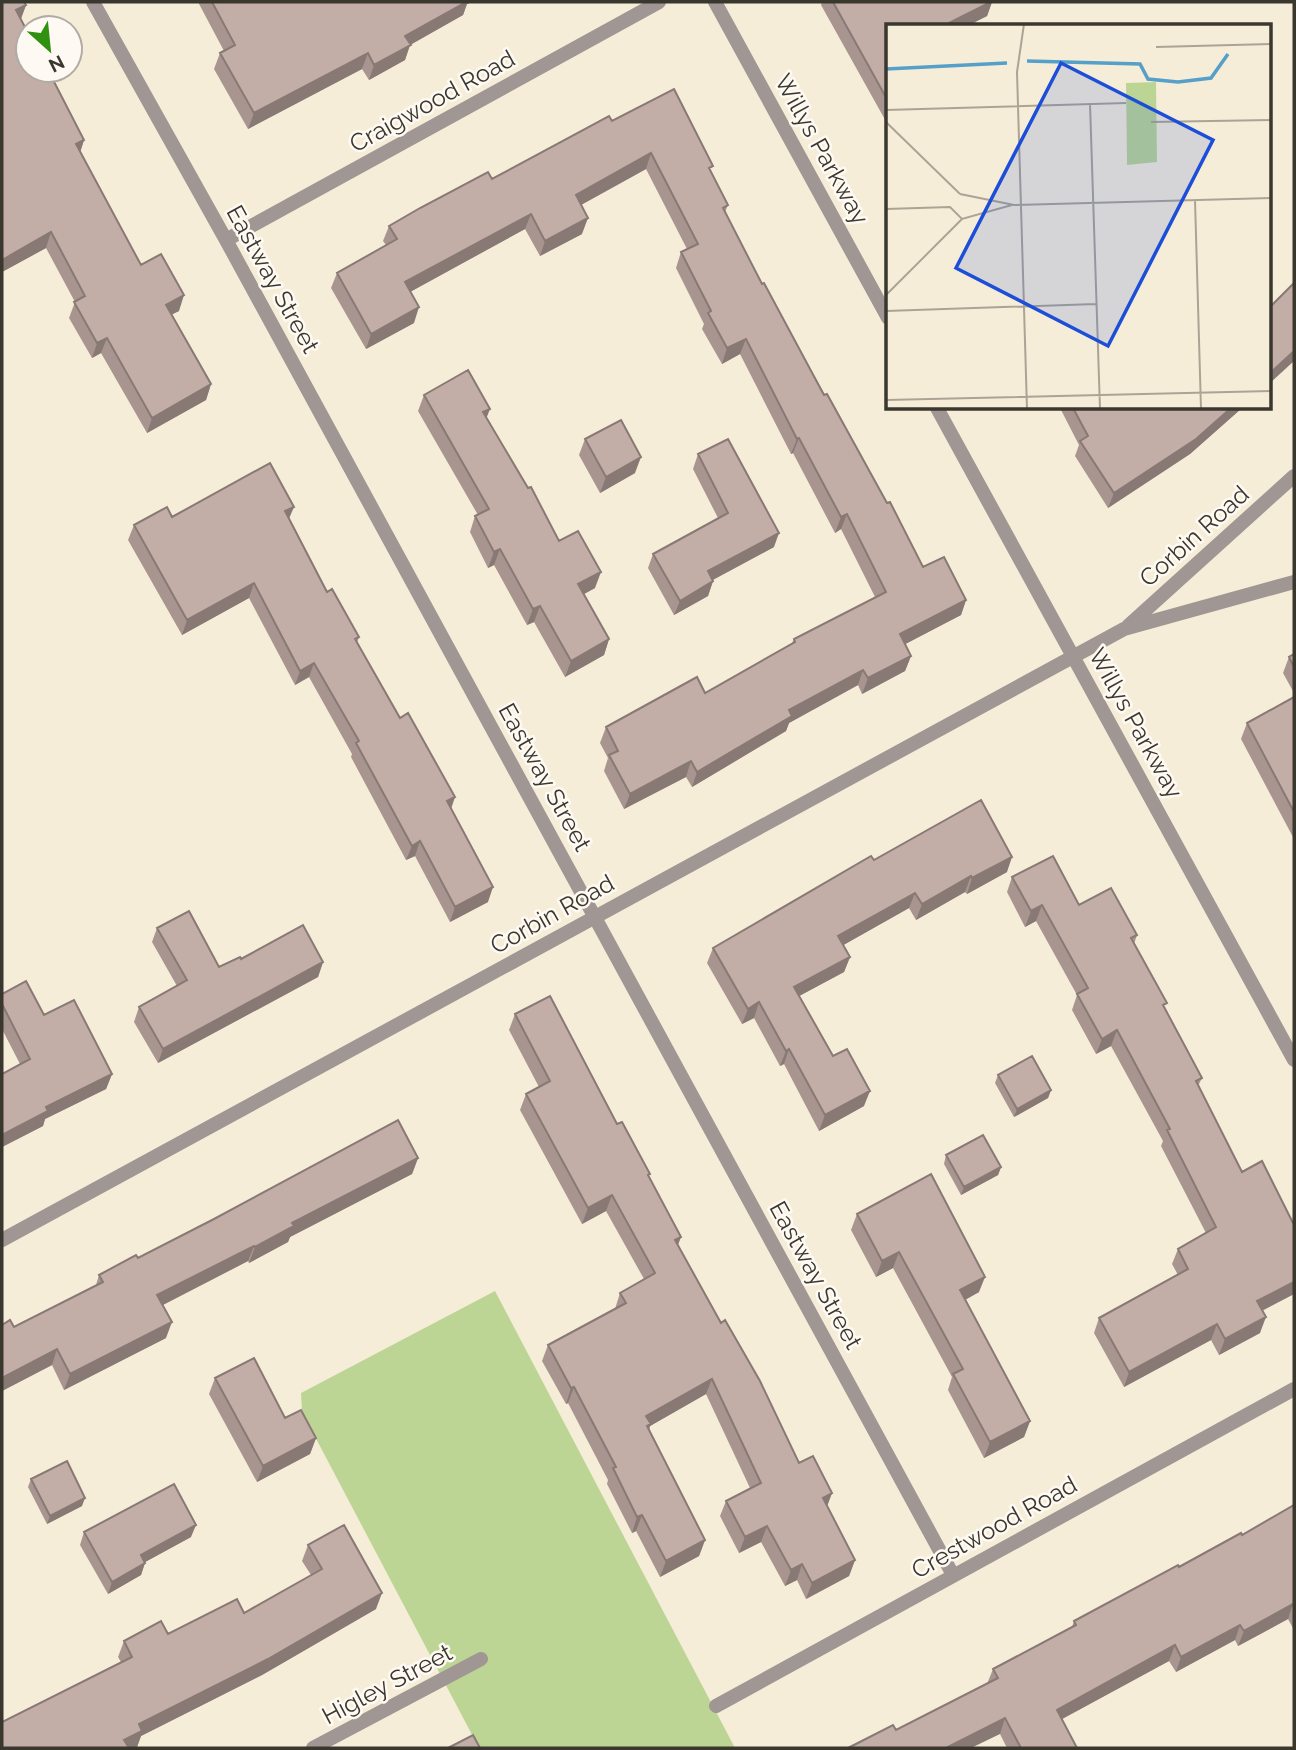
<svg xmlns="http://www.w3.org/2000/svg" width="1296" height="1750" font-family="Raleway,sans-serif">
<rect width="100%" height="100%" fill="#f6edd9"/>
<path fill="#bdd594" d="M495 1291 735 1748H479L302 1412 301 1393Z"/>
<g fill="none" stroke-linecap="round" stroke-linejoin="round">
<path stroke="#a09693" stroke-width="14" d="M93 2 226 240 953 1575
M715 2 888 318
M226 240 659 2
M937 408 1294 1060
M1128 626 1294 476
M2 1240 1124 629 1294 582
M716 1706 1294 1389
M313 1748 481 1659"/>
</g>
<path fill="#a89590" d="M2 2 26 5 21 19 84 140 80 152 141 265 179 311 172 314 211 384 206 400 147 433 101 353 92 358 69 318 75 302 46 248 2 272Z
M198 2H472L467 4 463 15 410 45 405 60 369 80 362 69 248 129 214 69 220 53 224 51Z
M822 2H992L987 16 967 26H888V125L821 5Z
M612 121 711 173 728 205 725 212 762 284 923 567 966 600 961 615 905 644 911 656 905 671 862 694 858 685 789 723 786 731 692 787 686 777 624 809 604 771 608 758 600 743 606 727 705 693 792 643 794 639 875 597 841 529 835 533 793 453 791 454 740 354 722 364 702 329 704 324 676 268 681 252 687 249 646 169 581 205 582 234 540 256 525 229 410 292 414 323 366 349 331 288 337 273 386 245 383 241 389 226 492 179Z
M424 395 486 417 559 541 595 588 584 594 609 639 604 655 565 677 534 622 527 625 494 565 488 568 470 532 475 516 478 515 418 411Z
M1060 408H1242L1190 454 1108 508 1075 456 1079 445Z
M585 439 635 473 600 493 579 455Z
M698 454 774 547 713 580V581L708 596 674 615 648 568 653 554 718 518 693 469Z
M172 517 289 518 327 592 359 637 357 643 451 808 488 902 450 922 415 856 406 860 351 757 352 754 309 677 295 685 249 598 182 635 128 540 134 525Z
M1294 654V693L1283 673 1289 657Z
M1294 697V839L1241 739 1247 723Z
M874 860 1007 872 967 894 965 892 916 920 909 908 843 945 850 957 844 972 799 996 833 1056 864 1106 819 1131 784 1064 780 1066 754 1018 742 1024 707 963 713 948Z
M1012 877 1079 905 1137 935 1134 944 1165 1008 1202 1078 1198 1086 1242 1172 1294 1225V1294L1262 1311 1260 1333 1219 1355 1211 1340 1124 1387 1094 1333 1099 1318 1178 1275 1172 1264 1178 1249 1206 1233 1161 1146 1163 1141 1111 1046 1096 1054 1072 1010 1077 995 1036 921 1025 927 1007 892Z
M157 928 219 967 241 959 323 962 318 977 158 1063 134 1022 139 1007 177 986 152 942Z
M2 994 44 1015 112 1074 106 1089 45 1119 43 1126 2 1147V1074L20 1064 2 1029Z
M515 1014 617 1124 650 1174 648 1177 678 1246 799 1463 832 1493 827 1506 855 1560 849 1576 806 1599 797 1580 785 1586 761 1542 739 1553 720 1516 726 1501 750 1488 706 1394 650 1426 649 1430 705 1540 699 1556 660 1577 636 1531 632 1533 607 1484 608 1480 568 1403 566 1404 542 1361 548 1345 615 1309 620 1293 644 1279 606 1211 582 1224 520 1110 526 1094 539 1087 509 1030Z
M998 1075 1051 1090 1048 1098 1014 1117 995 1083Z
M946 1155 1001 1167 998 1175 961 1195 944 1164Z
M418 1158 412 1174 290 1237 288 1242 249 1263 248 1261 163 1305 166 1338 64 1390 52 1365 2 1391V1325L14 1327 96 1285 99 1275 138 1258Z
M857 1214 979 1292 965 1300 1030 1421 1024 1437 984 1458 948 1390 952 1377 893 1268 876 1277 851 1230Z
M215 1378 285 1418 316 1438 310 1454 257 1482 209 1394Z
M31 1479 82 1506 47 1524 28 1487Z
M1294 1505V1630L1288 1619 1238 1646 1235 1640 1176 1672 1169 1661 1062 1719 1077 1748H1007L1000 1734 896 1730 987 1684 993 1669 1072 1627 1074 1621 1179 1567 1242 1535Z
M84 1532 191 1537 145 1562 141 1575 108 1594 80 1545Z
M308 1545 376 1609 262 1675 141 1736 137 1747 133 1748H2L121 1662 118 1657 124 1641 168 1634 244 1613 311 1575 302 1561Z"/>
<path fill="#887975" d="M462 2H472L467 4 463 15 410 45 405 60 369 80 374 65 405 36Z
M992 2 987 16 967 26H943Z
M26 5 20 21 16 10Z
M368 53 362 69 248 129 254 113Z
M84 140 79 156 76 144Z
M651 153 646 169 570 211 576 195Z
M531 214 525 229 399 298 405 282Z
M588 218 582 234 540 256 545 241Z
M51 232 46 248 2 272V260Z
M184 295 179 311 161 320 166 305Z
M419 307 414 323 366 349 371 334Z
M107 338 101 353 92 358 97 343Z
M746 339 740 354 722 364 727 348Z
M1294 351V361L1270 383V373Z
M211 384 206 400 147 433 152 418Z
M1231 408H1242L1190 454 1108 508 1114 493Z
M490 409 484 424 483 412Z
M799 438 793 453 791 454 797 439Z
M641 457 635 473 600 493 606 477Z
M294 507 288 521 285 511Z
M847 514 841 529 835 533 841 517Z
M779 533 774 547 703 585 708 571Z
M500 549 494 565 488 568 494 552Z
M601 572 595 588 573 600 578 584Z
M713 581 708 596 674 615 680 601Z
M254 583 249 598 182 635 187 620Z
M966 600 961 615 894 650 900 634Z
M540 606 534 622 527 625 533 609Z
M609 639 604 655 565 677 571 661Z
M911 656 905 671 862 694 868 678Z
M314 663 309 677 295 685 300 671Z
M863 670 858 685 789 723 786 731 692 787 697 772 789 710Z
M691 761 686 777 624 809 630 794Z
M455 797 450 812 447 801Z
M420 841 415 856 406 860 412 846Z
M1012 857 1007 872 967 894 972 878Z
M971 876 965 892 916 920 922 904Z
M493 887 488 902 450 922 455 907Z
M915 893 909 908 833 951 838 936Z
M1042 905 1036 921 1025 927 1031 911Z
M850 957 844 972 788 1002 794 987Z
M323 962 318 977 158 1063 163 1049Z
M759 1002 754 1018 742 1024 748 1009Z
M1117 1030 1111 1046 1096 1054 1102 1039Z
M789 1049 784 1064 780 1066 786 1051Z
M112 1074 106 1089 45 1119 43 1126 2 1147V1135L46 1107Z
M1051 1090 1048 1098 1014 1117 1017 1109Z
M870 1091 864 1106 819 1131 825 1115Z
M418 1158 412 1174 290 1237 288 1242 249 1263 255 1247 292 1223Z
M1001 1167 998 1175 961 1195 964 1187Z
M612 1195 606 1211 582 1224 588 1208Z
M681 1237 675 1253V1240Z
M254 1246 248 1261 151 1311 157 1295Z
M899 1252 893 1268 876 1277 882 1261Z
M985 1277 979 1292 954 1306 960 1290Z
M1294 1282V1294L1251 1316 1257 1301Z
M1266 1317 1260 1333 1219 1355 1225 1339Z
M172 1322 166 1338 64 1390 70 1374Z
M1217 1324 1211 1340 1124 1387 1129 1372Z
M57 1349 52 1365 2 1391V1378Z
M712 1379 706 1394 650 1426 645 1440 646 1416Z
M574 1387 568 1403 566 1404 571 1388Z
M1030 1421 1024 1437 984 1458 990 1442Z
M316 1438 310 1454 257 1482 263 1466Z
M832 1493 826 1509 823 1498Z
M85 1498 82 1506 47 1524 50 1516Z
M642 1515 636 1531 632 1533 637 1517Z
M196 1525 191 1537 136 1567 141 1555Z
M767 1526 761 1542 739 1553 745 1537Z
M705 1540 699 1556 660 1577 666 1561Z
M855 1560 849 1576 806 1599 812 1583Z
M145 1563 141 1575 108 1594 112 1582Z
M802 1564 797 1580 785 1586 791 1570Z
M382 1593 376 1609 262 1675 141 1736 137 1747 133 1748H121L124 1740 139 1724Z
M1293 1604 1288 1619 1238 1646 1244 1631Z
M1240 1625 1235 1640 1176 1672 1181 1657Z
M1175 1645 1169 1661 1051 1725 1057 1710Z
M1005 1718 1000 1734 971 1748H946Z"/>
<path fill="#c3ada7" stroke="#887975" stroke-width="2" d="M2 2H24L26 5 16 10 28 33V70H48L84 140 76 144 141 265 161 254 184 295 166 305 211 384 152 418 107 338 97 343 74 302 85 296 51 232 2 260Z
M212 2H466L405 36 411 45 374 65 368 53 254 113 220 53 235 45Z
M833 2H991L943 26H888V101Z
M674 89 713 166 709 168 728 205 723 208 762 284 764 283 824 395 827 394 887 503 890 502 923 567 944 557 966 600 900 634 911 656 868 678 863 670 789 710 792 716 697 772 691 761 630 794 609 755 618 751 606 727 697 677 705 693 795 642 794 639 886 592 847 514 841 517 799 438 797 439 746 339 727 348 708 313 711 311 681 252 698 244 651 153 576 195 588 218 545 241 531 214 405 282 419 307 371 334 337 273 397 239 389 226 420 208 488 172 492 179 609 116 612 121Z
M1294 283V351L1270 373V307Z
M468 370 490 409 483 412 528 488 531 487 559 541 578 531 601 572 578 584 609 639 571 661 540 606 533 609 500 549 494 552 475 516 489 509 424 395Z
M1073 408H1231L1196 439 1114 493 1080 441 1088 436Z
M621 420 641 457 606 477 585 439Z
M728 439 779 533 708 571 713 581 680 601 653 554 728 513 698 454Z
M270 463 294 507 285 511 327 592 332 589 359 637 355 639 400 718 408 713 455 797 447 801 493 887 455 907 420 841 412 846 356 743 359 741 314 663 300 671 254 583 187 620 134 525 167 507 172 517Z
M1294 654V667L1289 657Z
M1294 697V812L1247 723Z
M981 800 1012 857 972 878 971 876 922 904 915 893 838 936 850 957 794 987 833 1056 847 1049 870 1091 825 1115 789 1049 786 1051 759 1002 748 1009 713 948 871 856 874 860Z
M1053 856 1079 905 1111 888 1137 935 1131 938 1167 1003 1163 1005 1202 1078 1196 1081 1242 1172 1262 1161 1294 1225V1282L1257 1301 1266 1317 1225 1339 1217 1324 1129 1372 1099 1318 1188 1269 1178 1249 1216 1227 1167 1130 1170 1129 1117 1030 1102 1039 1077 994 1088 988 1042 905 1031 911 1012 877Z
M189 911 219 967 240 957 241 959 303 925 323 962 163 1049 139 1007 187 980 157 928Z
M26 981 44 1015 74 1000 112 1074 46 1107 48 1111 2 1135V1074L30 1059 2 1004V994Z
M550 996 617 1124 622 1122 650 1174 648 1175 681 1237 675 1240 721 1323 725 1320 760 1381 799 1463 813 1456 832 1493 823 1498 855 1560 812 1583 802 1564 791 1570 767 1526 745 1537 726 1501 761 1483 712 1379 646 1416 651 1424 647 1426 705 1540 666 1561 642 1515 637 1517 613 1468 616 1467 574 1387 571 1388 548 1345 626 1303 620 1293 655 1273 612 1195 588 1208 526 1094 550 1081 515 1014Z
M1032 1056 1051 1090 1017 1109 998 1075Z
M398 1120 418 1158 292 1223 294 1226 255 1247 254 1246 157 1295 172 1322 70 1374 57 1349 2 1378V1325L10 1320 14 1327 103 1282 99 1275 136 1255 138 1258 214 1219Z
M983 1135 1001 1167 964 1187 946 1155Z
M931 1174 985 1277 960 1290 1030 1421 990 1442 953 1374 963 1369 899 1252 882 1261 857 1214Z
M254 1358 285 1418 301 1410 316 1438 263 1466 215 1378Z
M67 1461 85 1498 50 1516 31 1479Z
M174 1484 196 1525 141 1555 145 1563 112 1582 84 1532Z
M1294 1505V1605L1293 1604 1244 1631 1240 1625 1181 1657 1175 1645 1057 1710 1077 1748H1021L1005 1718 946 1748H848L893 1725 896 1730 998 1678 993 1669 1076 1625 1074 1621 1178 1565 1179 1567 1241 1533 1242 1535Z
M344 1525 382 1593 268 1659 139 1724 142 1731 124 1740 129 1748H2V1722L132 1657 124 1641 161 1621 168 1634 237 1599 244 1613 322 1569 308 1545Z
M473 1735 480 1748H448Z"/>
<g text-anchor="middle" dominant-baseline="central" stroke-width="5" stroke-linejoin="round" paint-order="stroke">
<g font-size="24" fill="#3a372f" stroke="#fefaf3">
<text transform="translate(432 101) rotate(-29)">Craigwood Road</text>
<text transform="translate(822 149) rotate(61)">Willys Parkway</text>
<text transform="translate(273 279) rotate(61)">Eastway Street</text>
<text transform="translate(1194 536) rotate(-42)">Corbin Road</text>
<text transform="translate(1136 723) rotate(61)">Willys Parkway</text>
<text transform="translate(545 777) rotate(61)">Eastway Street</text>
<text transform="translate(552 914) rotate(-29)">Corbin Road</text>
<text transform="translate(816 1275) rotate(61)">Eastway Street</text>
<text transform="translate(994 1527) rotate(-29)">Crestwood Road</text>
<text transform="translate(387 1684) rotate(-28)">Higley Street</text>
</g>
</g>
<g transform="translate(886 24)">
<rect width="385" height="385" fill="#f6edd9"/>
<path d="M270 58 271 138 241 141 240 59Z" fill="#bdd594"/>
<path fill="none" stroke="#559fc8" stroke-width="3.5" d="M141 37 254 40 262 55 292 58 325 54 342 30M0 45 121 39"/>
<path fill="none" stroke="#aba495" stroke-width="2" d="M138 0 131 48 141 385M270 23 385 20M204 80 214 385M0 86 240 79M0 98 74 170M265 98 385 96M74 170 128 181 385 174M309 176 315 385M0 185 64 183 76 195 126 181M0 271 76 195M0 287 210 280M0 376 385 367"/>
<path fill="#1d4ed8" fill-opacity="0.15" stroke="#1d4ed8" stroke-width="3.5" d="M175 39 327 116 222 322 70 244Z"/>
<rect width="385" height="385" fill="none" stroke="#3a372f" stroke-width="3.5"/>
</g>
<rect width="1296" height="1750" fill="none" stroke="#3a372f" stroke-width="7"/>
<g transform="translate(49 49) rotate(153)"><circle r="33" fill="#fefaf3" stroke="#b0aca5" stroke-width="2"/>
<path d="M0-5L12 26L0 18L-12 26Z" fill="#2f910f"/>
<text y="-10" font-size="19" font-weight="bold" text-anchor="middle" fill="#3a372f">N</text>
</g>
</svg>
